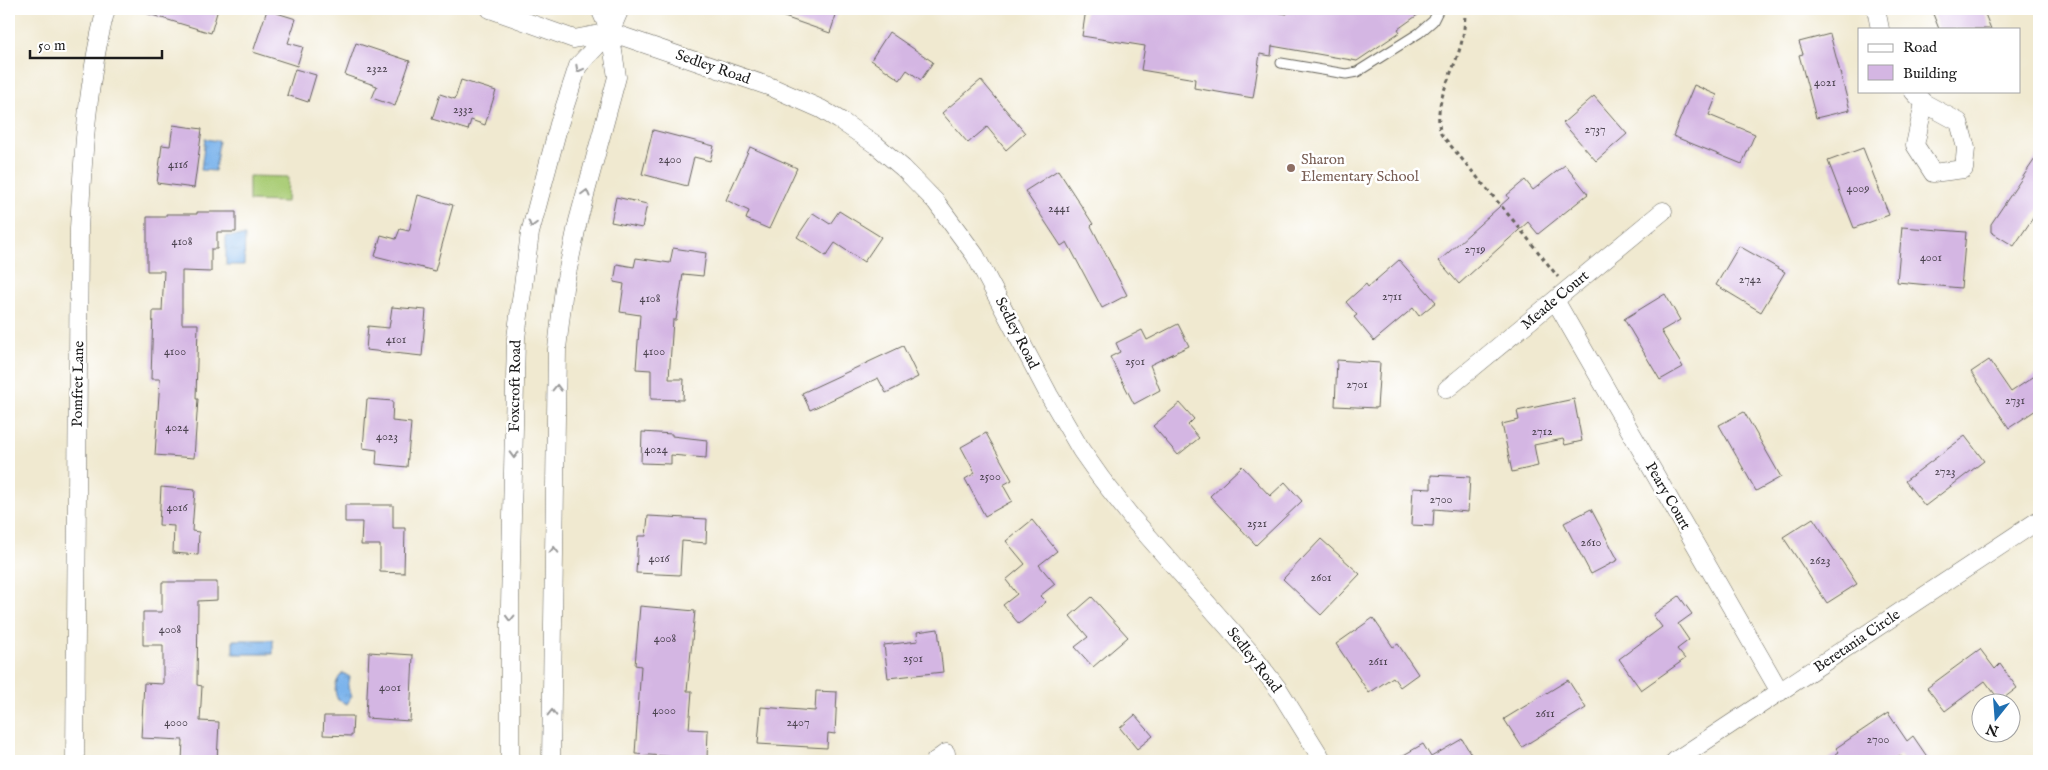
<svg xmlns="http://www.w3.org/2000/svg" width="2048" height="770" font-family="'IM FELL English',serif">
<defs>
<pattern id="water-ripples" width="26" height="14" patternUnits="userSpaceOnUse" patternTransform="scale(1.25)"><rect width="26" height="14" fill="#7cb4ec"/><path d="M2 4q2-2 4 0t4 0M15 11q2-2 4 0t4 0" fill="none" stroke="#6b9aca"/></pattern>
</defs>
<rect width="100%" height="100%" fill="#fff"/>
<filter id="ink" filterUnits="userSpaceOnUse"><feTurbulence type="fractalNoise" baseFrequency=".02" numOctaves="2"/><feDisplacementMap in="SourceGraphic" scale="10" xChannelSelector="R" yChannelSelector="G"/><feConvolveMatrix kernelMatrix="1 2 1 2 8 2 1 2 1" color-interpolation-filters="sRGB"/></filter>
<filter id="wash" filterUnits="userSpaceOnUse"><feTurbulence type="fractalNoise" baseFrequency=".0096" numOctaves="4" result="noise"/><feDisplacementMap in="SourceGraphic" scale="20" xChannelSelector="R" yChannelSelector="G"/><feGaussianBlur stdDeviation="1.12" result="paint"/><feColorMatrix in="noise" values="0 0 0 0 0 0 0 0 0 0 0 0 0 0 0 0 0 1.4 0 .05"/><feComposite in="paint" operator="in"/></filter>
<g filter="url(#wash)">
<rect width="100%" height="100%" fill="#f0e9d0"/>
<path fill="#a9cc75" stroke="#627448" d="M249 176 288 177 287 202 249 201Z"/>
<path fill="url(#water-ripples)" stroke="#4c6884" d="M205 139 219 141 215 171 201 170Z
M226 236H245L244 265H226Z
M233 640H273V654H233Z
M343 673 350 677 348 688 352 696 347 704 338 700C333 691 335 680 343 673Z"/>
<g id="blocks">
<path fill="#d4b6e3" d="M142 9H218L211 33 142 12Z
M767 9H838L830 33 767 11Z
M1086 9H1260L1287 14 1288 9H1426L1398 29 1400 32 1357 61 1272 46 1271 56 1260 54 1253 98 1194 88 1195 79 1141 70 1145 46 1082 36Z
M1931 9H1983L1991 29H1939Z
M267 10 296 19 288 43 303 47 297 66 253 52Z
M889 32 933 62 921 80 907 70 900 80 871 60Z
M1830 34 1850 110 1816 118 1799 55 1803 54 1799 42Z
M356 43 410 61 395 106 372 98 377 86 345 75Z
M295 69 316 75 308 102 287 95Z
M461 80 496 91 485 125 471 120 468 130 432 119 440 94 455 99Z
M981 80 1025 133 1006 150 987 127 968 143 942 113Z
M1694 85 1717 95 1709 115 1755 134 1742 164 1673 136Z
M1594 96 1627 134 1596 161 1563 123Z
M173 125 202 129 194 188 157 183 162 145 170 146Z
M653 130 714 146 710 161 694 157 687 186 642 174Z
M750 147 797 168 769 229 746 219 749 211 726 200Z
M1863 148 1889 215 1854 228 1828 161Z
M2039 153V209L2014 246 1991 232V224Z
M1565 165 1588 194 1538 234 1528 222 1459 284 1439 261 1509 198 1507 195 1525 180 1533 190Z
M1058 170 1093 224 1091 226 1127 295 1102 308 1067 242 1061 246 1025 191Z
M418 195 453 205 435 271 375 256 381 235 396 239 400 229 409 231Z
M616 197 647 204 642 228 611 222Z
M839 211 881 237 864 262 835 243 826 256 797 237 813 213 830 224Z
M197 212H236V232H217V249H211V272L182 271V324H198L196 399H198L194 458 155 455 160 379H151L153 311H162L164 271H147V217H166V214H197Z
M1902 227 1966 232 1961 288 1897 282Z
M1739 246 1785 272 1761 312 1716 285Z
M673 248 706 253 703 276 683 274 676 320H673L669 379H684L683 400 651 399V370L636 369 640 315 620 312 624 284 614 282 617 264 634 267 636 258 670 263Z
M1399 260 1436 302 1419 316 1413 308 1374 341 1354 317 1357 315 1346 302 1366 284 1368 287Z
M1665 294 1680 320 1661 331 1683 367 1660 380 1624 319Z
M392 307 426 310 422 356 366 350 368 326 389 328Z
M1178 324 1189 346 1150 365 1160 390 1134 404 1110 357 1120 352 1116 343 1142 330 1147 340Z
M903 346 918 377 886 393 878 378 810 410 802 393Z
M1337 360 1380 363 1377 408 1335 406Z
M1989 360 2011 392 2039 373V408L2009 428 1971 372Z
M367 399 393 401 392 421 411 423 407 467 376 464 377 450 363 448Z
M1574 399 1582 441 1565 445 1563 439 1534 445 1538 466 1512 472 1502 424 1519 420 1517 411Z
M1180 403 1194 419 1188 425 1199 438 1178 455 1153 426Z
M1744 412 1781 477 1756 491 1719 425Z
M642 432 672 434V436L707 440 706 458 671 455V464L641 463Z
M986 433 1012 480 1003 485 1012 501 985 516 965 479 975 473 961 447Z
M1965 436 1984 461 1925 506 1905 481Z
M1242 466 1270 496 1285 482 1302 501 1256 545 1210 496Z
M1431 475 1470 477 1468 512 1434 509 1433 526 1411 525 1413 488 1431 489Z
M161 487 195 490 192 531 199 532 198 555 173 553 174 526 159 525Z
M345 505H393V528H405L404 573 380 572V545H361L362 522H345Z
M1591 509 1618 560 1591 574 1564 523Z
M648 516 707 519 706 543 682 541 680 575 636 573 638 536H646Z
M1813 518 1857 584 1827 603 1783 537Z
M1032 520 1057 551 1039 565 1055 584 1040 596 1046 602 1019 624 1003 605 1017 594 1006 580 1025 564 1006 541Z
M1321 539 1360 574 1321 615 1283 579Z
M162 582H217V600L198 601 197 685 202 686 200 721 219 722 217 761H182L183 740 141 738 144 683 163 684V645H143V612H162Z
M1679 596 1692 614 1678 624 1689 640 1677 649 1685 659 1641 690 1619 659 1662 627 1653 615Z
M1092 597 1128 637 1093 667 1075 647 1088 637 1070 616Z
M640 606 695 611 687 691H692L689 729 708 730 707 759 635 754 641 666 635 665Z
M1373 618 1393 647 1398 644 1418 674 1400 687 1393 677 1369 693 1336 644Z
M938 629 943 672 888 678 884 645 918 641 917 632Z
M1980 649 1995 669 2000 664 2017 688 2000 701 1985 681 1945 711 1927 688Z
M369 652 413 655 410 721 366 718Z
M1568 680 1586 708 1522 747 1504 719Z
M816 691 837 692 835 734 828 733 827 748 758 744 761 707 815 711Z
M1888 713 1907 741 1913 736 1930 761H1904L1900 755 1891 761H1826L1839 752 1836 748Z
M1135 715 1153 736 1137 749 1120 728Z
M324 716H353L352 736 323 735Z
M1462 739 1475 761H1393L1423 744 1431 757Z"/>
</g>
</g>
<g filter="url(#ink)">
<use href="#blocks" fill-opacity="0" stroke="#66645b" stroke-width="1"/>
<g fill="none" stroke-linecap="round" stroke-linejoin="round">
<defs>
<path id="lane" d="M1281 63 1346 74 1357 72 1419 33 1433 21 1439 9"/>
<path id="street" d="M490 9 574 39 610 32 771 87 821 109 841 121 876 145 903 168 936 202 975 255 1049 395 1081 450 1100 477 1132 518 1249 651 1279 690 1323 761
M1876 9 1880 29
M1913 91 1924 103 1959 122 1966 148 1964 169 1933 173 1915 145 1924 103
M1555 300 1780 692
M1447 389 1663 211
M75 761 79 229C83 155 87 81 106 9
M510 761V605L516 338 530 233 559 124 578 66 610 32 620 9
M551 761 557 349 564 288 578 221 617 77 610 32 600 9
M935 761 946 753
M1675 761 2039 520"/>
</defs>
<use href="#lane" stroke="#66645b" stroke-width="11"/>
<use href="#street" stroke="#66645b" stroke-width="19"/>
<path stroke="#66645b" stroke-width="3" stroke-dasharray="4 4" stroke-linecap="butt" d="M1465 9C1465 22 1464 35 1460 48 1452 76 1432 104 1441 134L1517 225 1558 277"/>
<use href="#lane" stroke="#fff" stroke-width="9"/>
<use href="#street" stroke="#fff" stroke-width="18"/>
</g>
<defs><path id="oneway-chevron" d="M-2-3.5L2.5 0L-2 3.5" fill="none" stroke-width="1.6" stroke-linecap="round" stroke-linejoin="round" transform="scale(1.25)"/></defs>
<g stroke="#999">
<use href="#oneway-chevron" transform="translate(579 69) rotate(118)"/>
<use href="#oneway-chevron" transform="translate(586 193) rotate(-75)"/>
<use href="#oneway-chevron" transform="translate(532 224) rotate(105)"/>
<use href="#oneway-chevron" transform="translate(557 388) rotate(-89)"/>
<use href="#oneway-chevron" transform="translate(514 455) rotate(91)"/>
<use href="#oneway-chevron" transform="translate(554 550) rotate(-89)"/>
<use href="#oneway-chevron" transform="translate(510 618) rotate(91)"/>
<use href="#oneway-chevron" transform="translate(552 713) rotate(-89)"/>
</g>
</g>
<circle fill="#8d6e63" stroke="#fff" stroke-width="2" cx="1291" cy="168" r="5"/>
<g text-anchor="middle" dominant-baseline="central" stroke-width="5" stroke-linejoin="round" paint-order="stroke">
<g font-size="12" fill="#4a424e">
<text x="377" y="68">2322</text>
<text x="1825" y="82">4021</text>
<text x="463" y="109">2332</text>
<text x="1595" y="129">2737</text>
<text x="670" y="159">2400</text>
<text x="178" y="164">4116</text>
<text x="1858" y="188">4009</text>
<text x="1059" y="208">2441</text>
<text x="182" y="241">4108</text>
<text x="1475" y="249">2719</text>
<text x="1931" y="257">4001</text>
<text x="1750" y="279">2742</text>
<text x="1392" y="296">2711</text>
<text x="650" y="298">4108</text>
<text x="396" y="339">4101</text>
<text x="175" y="351">4100</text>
<text x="654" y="351">4100</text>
<text x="1135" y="361">2501</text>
<text x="1357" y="384">2701</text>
<text x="2015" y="400">2731</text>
<text x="177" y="427">4024</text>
<text x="1542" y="431">2712</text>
<text x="387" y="436">4023</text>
<text x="656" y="449">4024</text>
<text x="1945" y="471">2723</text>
<text x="990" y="476">2500</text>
<text x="1441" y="499">2700</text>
<text x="177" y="507">4016</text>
<text x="1257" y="523">2521</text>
<text x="1591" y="542">2610</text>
<text x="659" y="558">4016</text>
<text x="1820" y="560">2623</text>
<text x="1321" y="577">2601</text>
<text x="170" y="629">4008</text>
<text x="665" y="638">4008</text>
<text x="913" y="658">2501</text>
<text x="1378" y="661">2611</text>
<text x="390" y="687">4001</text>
<text x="664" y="710">4000</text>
<text x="1545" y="713">2611</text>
<text x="176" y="722">4000</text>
<text x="798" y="722">2407</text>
<text x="1878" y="739">2700</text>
</g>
<g font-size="15" fill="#1c1c1c" stroke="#fff">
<text transform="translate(713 67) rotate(19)">Sedley Road</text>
<text transform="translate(1555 300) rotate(-40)">Meade Court</text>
<text transform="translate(1017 333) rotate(63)">Sedley Road</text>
<text transform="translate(78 384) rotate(-89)">Pomfret Lane</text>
<text transform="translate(515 386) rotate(-89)">Foxcroft Road</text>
<text transform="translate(1668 496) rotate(60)">Peary Court</text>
<text transform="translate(1857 641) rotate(-34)">Beretania Circle</text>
<text transform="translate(1254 660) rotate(52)">Sedley Road</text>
</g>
<g font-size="15" fill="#785e54" stroke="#fff" text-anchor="start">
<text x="1301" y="159">Sharon<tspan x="1301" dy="17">Elementary School</tspan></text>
</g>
</g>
<rect width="2048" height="770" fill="none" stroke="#fff" stroke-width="30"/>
<rect x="1858" y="28" width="162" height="65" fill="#ffffff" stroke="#a4a4a4"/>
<rect x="1868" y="44" width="25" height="8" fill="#ffffff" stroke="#a4a4a4"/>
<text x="1903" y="52" font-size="15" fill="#1c1c1c">Road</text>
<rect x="1868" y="65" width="25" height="15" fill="#d4b6e3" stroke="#a4a4a4"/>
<text x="1903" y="78" font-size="15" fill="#1c1c1c">Building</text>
<g transform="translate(1996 718) rotate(197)"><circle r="24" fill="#ffffff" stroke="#a4a4a4"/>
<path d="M0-4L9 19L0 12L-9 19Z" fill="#1f6fb2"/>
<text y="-8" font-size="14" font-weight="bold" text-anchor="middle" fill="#1c1c1c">N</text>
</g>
<path d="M30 50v8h132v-8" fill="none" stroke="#1c1c1c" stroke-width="2.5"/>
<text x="38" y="50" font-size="15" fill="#1c1c1c" stroke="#ffffff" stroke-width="4" paint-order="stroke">50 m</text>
</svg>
